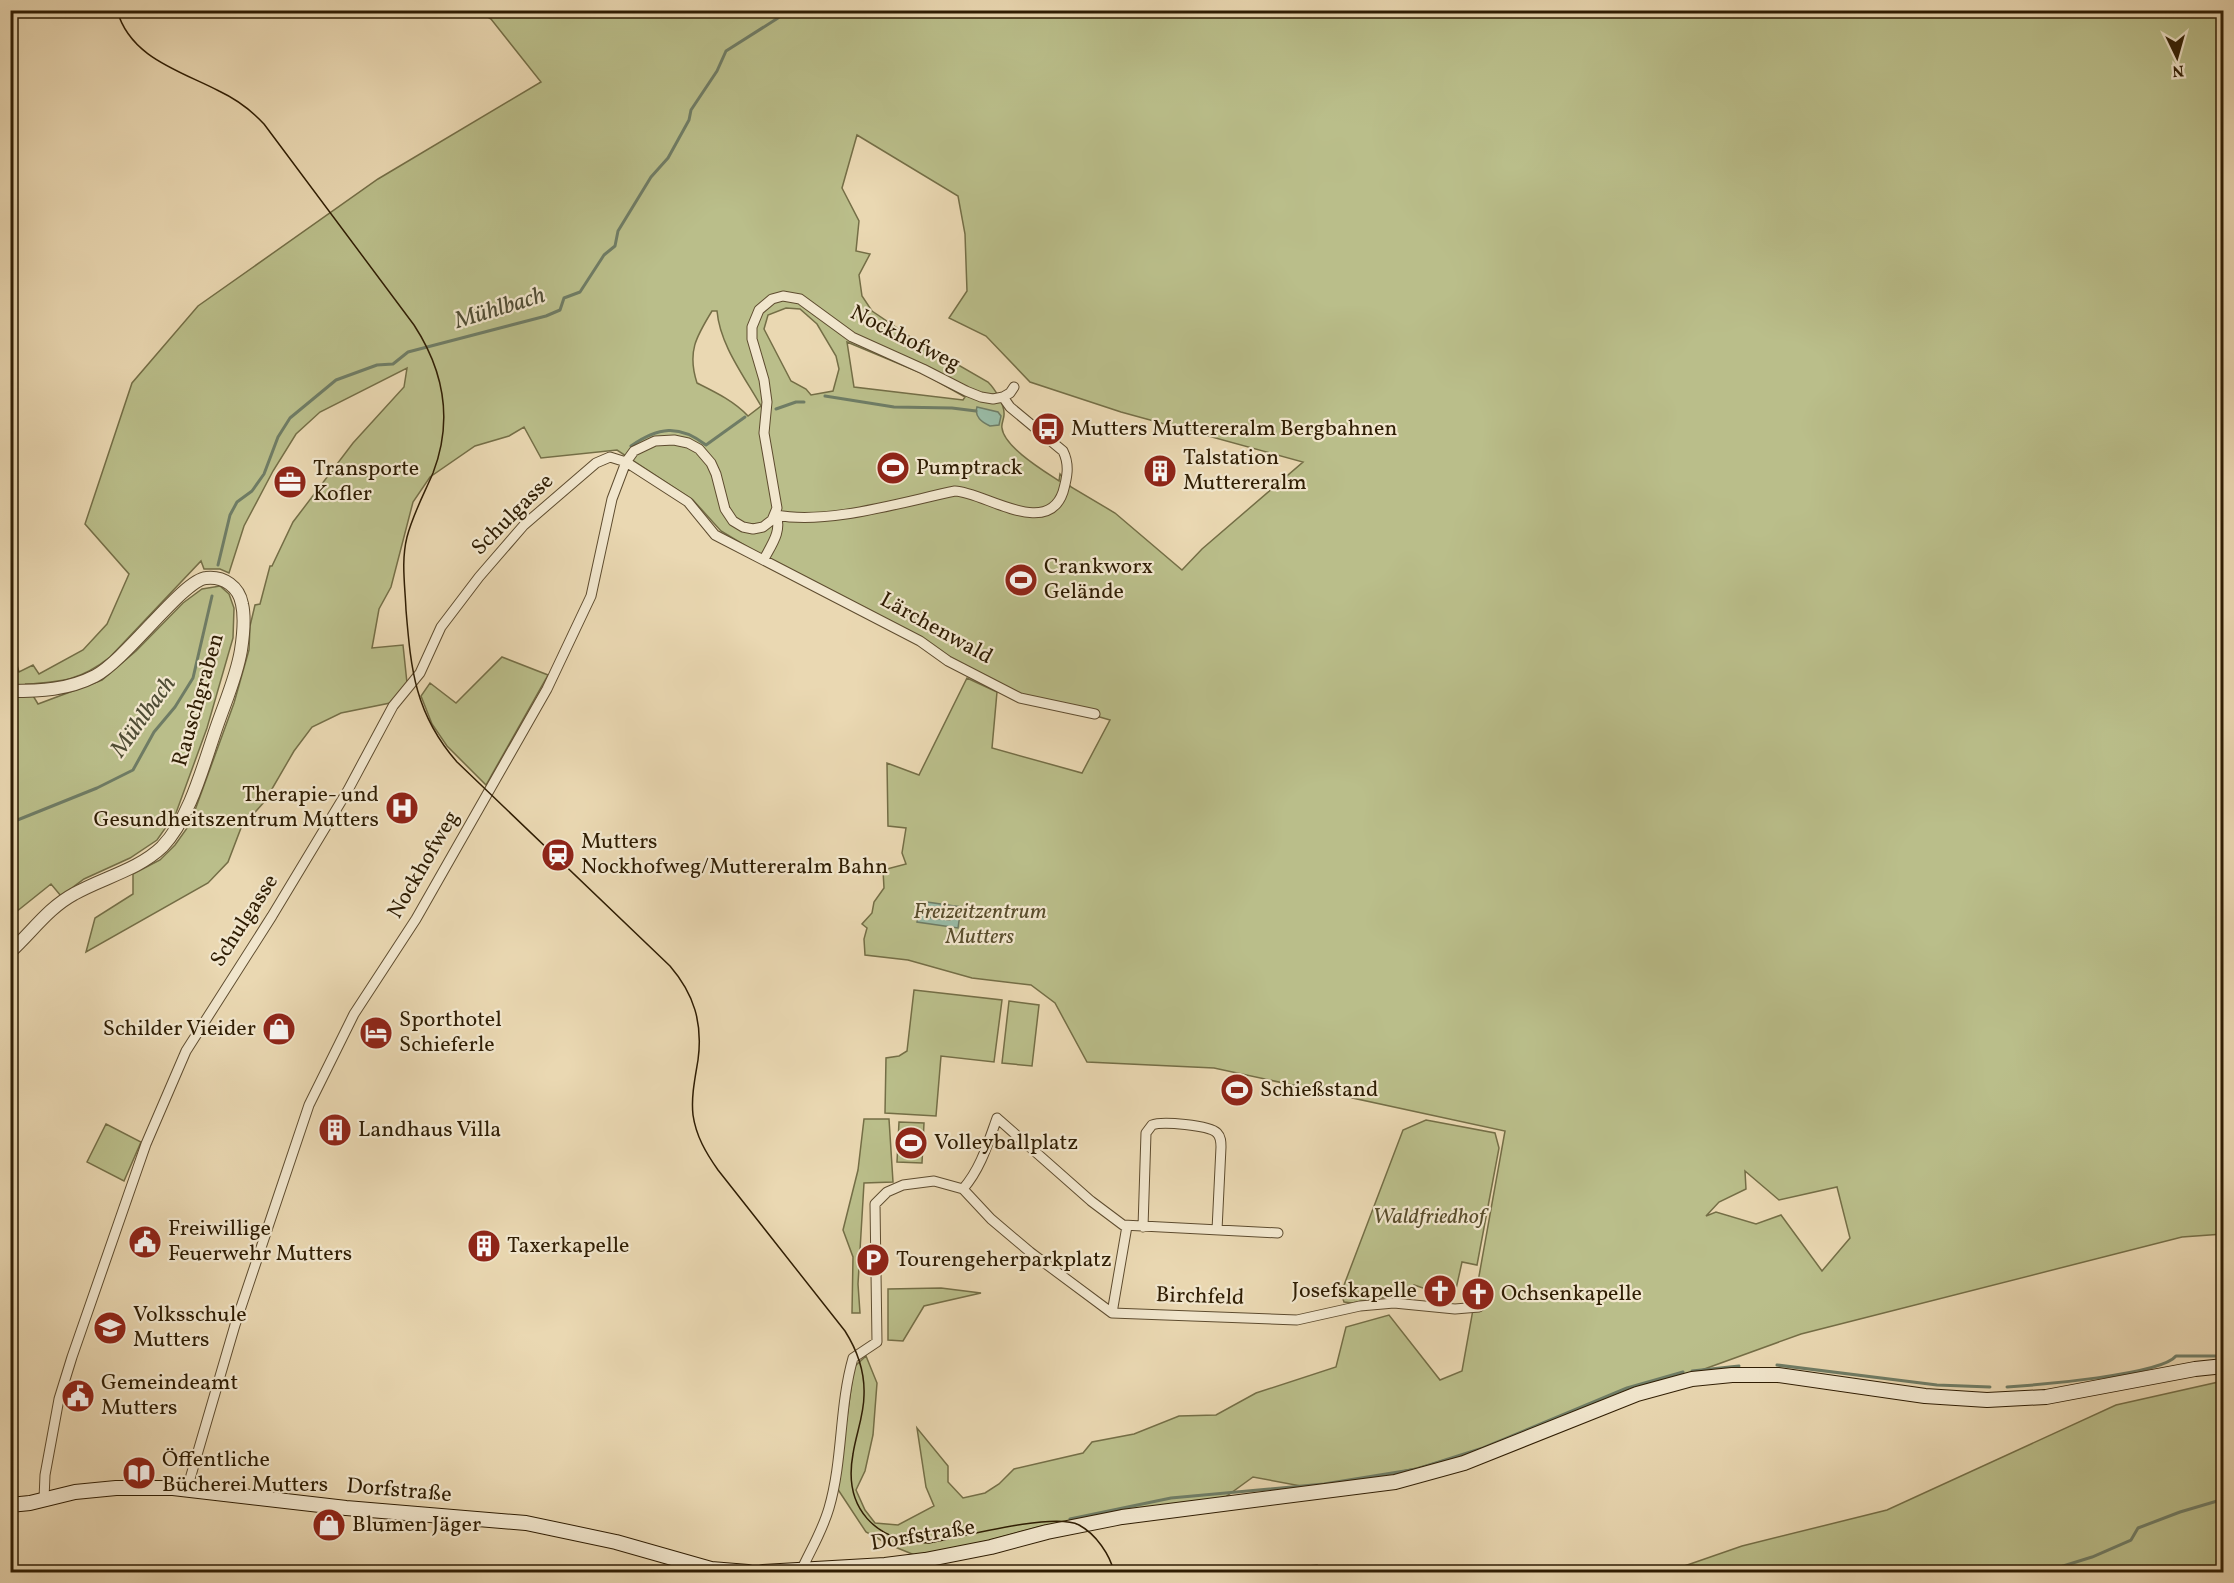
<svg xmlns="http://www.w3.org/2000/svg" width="2234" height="1583" font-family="Vollkorn,serif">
<rect width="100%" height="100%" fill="#ead8b2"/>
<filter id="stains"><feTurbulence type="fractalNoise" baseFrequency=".00333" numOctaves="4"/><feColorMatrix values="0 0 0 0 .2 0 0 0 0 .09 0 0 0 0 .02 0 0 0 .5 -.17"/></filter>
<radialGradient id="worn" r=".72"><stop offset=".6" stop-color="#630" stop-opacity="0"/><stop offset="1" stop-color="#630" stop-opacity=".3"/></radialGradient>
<path fill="#babe8a" stroke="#746e46" stroke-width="1.5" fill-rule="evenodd" d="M478 11H2223V1234L2182 1237 1801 1334 1483 1449 1417 1468 1317 1489 1253 1477 1224 1498 1059 1525 1042 1526 987 1541 917 1556 890 1545 866 1532 837 1488 854 1367 866 1356 877 1383 873 1435 865 1471 856 1490 865 1510 875 1523 898 1525 934 1506 926 1487 917 1428 948 1466V1482L963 1498 985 1493 999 1484 1014 1469 1083 1453 1092 1442 1134 1434 1179 1416 1216 1415 1256 1393 1336 1367 1346 1327 1389 1315 1440 1380 1462 1371 1505 1131 1214 1068 1087 1062 1055 1003 1031 985 972 978 908 960 865 955 864 939 867 928 862 924 872 913 874 902 884 888 883 870 906 864 902 853 906 828 888 826 887 763 919 775 967 678 997 692 992 748 1082 773 1110 720 1020 694 976 676 774 563 721 531 693 500 617 450 541 458 524 427 509 436 475 446 430 477 413 502 391 587 379 609 372 648 403 645 407 683 390 703 341 713 312 727 294 751 265 801 241 828 228 862 208 883 86 952 95 918 133 894V874L160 860 175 845 190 824 234 703 249 650 250 626 255 605 260 604 270 566H272L293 522 353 443 404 387 407 368 320 412 296 434 273 471 244 526 229 573 220 569H204L201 561 110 657C81 680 62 682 26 684L38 704 102 680 136 651 183 603 202 589 220 586 229 594 234 608 233 638 207 728 176 813 157 840 130 858 84 879 61 896 51 884 11 916V659L16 662 19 672 33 665 39 674 83 650 107 624 129 574 85 524 132 383 198 306 378 179 541 82 491 19ZM857 135 958 196 965 234 967 291 949 318 986 336 1030 382 1121 412 1303 462 1202 549 1182 570 1115 513 1071 487 1060 474 1059 481C1044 471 1004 447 1002 428 1001 424 1004 419 1004 415 1005 405 995 389 988 382L915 340 872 311 862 296 859 275 870 254 856 251 859 221 842 188ZM786 308 800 309 817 324 836 356 839 369 833 391 811 395 806 389 791 381 764 329 768 315ZM712 311H717C720 345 744 376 761 406L748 416C734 401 715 392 697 383 687 352 696 337 712 311ZM847 342 926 375 965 397 963 400 854 387ZM1745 1171 1779 1200 1837 1187 1850 1238 1822 1271 1781 1215 1756 1224 1716 1212 1706 1216 1719 1202 1746 1189Z
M502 657 548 675 486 785 447 746 432 724 421 696 430 683 456 703Z
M914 990 1002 1000 994 1062 941 1056 936 1116 885 1113 886 1058 899 1056 907 1051Z
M1009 1001 1039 1005 1032 1066 1002 1063Z
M864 1119H889L893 1182 864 1183 858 1284 860 1313H852L853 1257 843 1230 858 1170Z
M1426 1120 1495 1133 1499 1148 1477 1265 1462 1262 1456 1289 1423 1288 1414 1285 1410 1293 1352 1303 1344 1302 1341 1293 1403 1130Z
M899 1122 924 1123 922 1163 897 1162Z
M106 1124 141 1142 124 1181 87 1162Z
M941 1288 981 1293 924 1306 903 1341 888 1340V1289Z
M2223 1381V1572H1667L1742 1546 1887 1510 2116 1405Z
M1317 1565 1318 1572H1269V1570Z"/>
<path fill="#99bba6" stroke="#6f7c65" stroke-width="1.5" d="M977 407 998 412 1001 416 999 425 990 426C982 422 974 417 977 407Z
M920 901 961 907 958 928 917 922Z"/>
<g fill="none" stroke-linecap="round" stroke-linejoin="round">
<path stroke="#646c54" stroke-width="1.5" d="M928 908 952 912 953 918 950 920 926 917 925 911Z"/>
<path stroke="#6f7c65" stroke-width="3" d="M825 396 894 407 952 408 976 411
M776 409 796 402H804
M631 446C658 427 679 424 706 445L745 417
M218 565 230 515 237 502 252 491 264 474 278 437 290 418 336 380 377 365 393 364 408 352 546 316 560 310 564 298 580 292 604 255 615 246 618 231 651 177 668 158 689 120 691 110 717 71 726 51 778 18 786 10
M10 823 97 788 133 770 154 732 175 707 193 678 212 596
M1777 1365 1937 1385 1990 1387
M1692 1371 1739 1366
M2007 1387C2037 1385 2161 1375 2176 1356H2224
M1070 1519 1171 1498 1324 1484 1417 1469 1483 1448 1627 1388 1683 1372
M2044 1572 2092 1557 2131 1540 2138 1528 2180 1512 2224 1499"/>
<defs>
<path id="minor" d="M776 515C828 525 902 502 955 491 984 492 1047 539 1063 492 1067 478 1070 465 1063 451L1010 407 1003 397
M764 559C772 544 782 531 776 515
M963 1189C981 1168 988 1143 997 1118L1091 1201 1123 1225 1278 1233
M1143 1227 1146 1133 1152 1125C1162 1121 1209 1125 1217 1133 1221 1137 1221 1142 1221 1147L1217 1230
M1112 1313 1127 1226
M187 1489 235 1325 309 1105 354 1014 416 919 547 689 591 596 612 499 626 462 634 451 655 441 674 440 688 443 699 449 711 463 716 474 725 509 733 521 743 527 753 529 763 527 772 520 777 508 764 433 767 402 764 380 752 339V327L759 310 772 299 783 296 800 299 852 337 923 369 966 391 981 397 993 399 1003 397 1010 393 1014 387
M44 1499 45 1475 59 1399 72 1357 146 1144 186 1051 272 916 348 790 393 706 420 673 441 627 479 577 524 525 596 463 610 457 626 462 688 502 715 535 920 641 948 661 1020 698 1095 714
M801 1571C811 1549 822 1532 829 1508 843 1460 839 1407 853 1358L877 1342 875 1204 887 1192 903 1185 934 1181 963 1189 991 1219 1030 1252 1112 1313 1297 1320 1360 1306 1394 1303 1455 1309 1479 1307"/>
<path id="tertiary" d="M10 691C40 691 68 690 95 676 126 660 183 580 206 578 224 576 239 587 242 604 245 617 243 637 241 650 237 675 226 700 218 723 204 762 191 817 162 847 138 870 102 878 74 894 48 908 32 932 10 952"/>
<path id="secondary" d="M10 1505 30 1503 75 1492 116 1488H173L346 1508 526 1523 616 1542 711 1569 748 1572
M763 1572 885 1565 925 1560 991 1547 1047 1532 1122 1517 1395 1482 1464 1463 1637 1394 1692 1379 1732 1375H1778L1925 1396 1987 1400 2046 1397 2195 1369 2224 1366"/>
</defs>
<use href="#minor" stroke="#5e4c2f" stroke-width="11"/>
<use href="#tertiary" stroke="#5e4c2f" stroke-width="14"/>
<use href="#secondary" stroke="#2f1d03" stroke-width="16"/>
<use href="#minor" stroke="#f1e6cd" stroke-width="9"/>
<use href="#tertiary" stroke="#f1e6cd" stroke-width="12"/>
<use href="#secondary" stroke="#f1e6cd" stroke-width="14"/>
<path stroke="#2f1d03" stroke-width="1.5" d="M117 10C130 58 181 71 219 91 236 99 251 110 264 124L414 325C444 371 453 421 433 473 424 494 413 514 407 537 401 561 405 585 406 610 411 670 415 714 457 762L670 966C694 994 703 1023 698 1060 695 1078 691 1097 693 1115 696 1136 706 1153 718 1170L845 1331C857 1350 865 1371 864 1395 864 1415 856 1434 853 1454 843 1508 875 1542 929 1543 960 1537 1054 1512 1079 1525 1096 1534 1110 1555 1114 1572"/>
</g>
<defs>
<symbol id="bus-disc" viewBox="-11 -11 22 22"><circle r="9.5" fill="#8f2418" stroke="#f1e6cd"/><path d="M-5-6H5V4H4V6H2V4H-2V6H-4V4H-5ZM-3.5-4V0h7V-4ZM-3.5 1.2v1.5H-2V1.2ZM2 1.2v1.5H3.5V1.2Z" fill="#fff"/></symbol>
<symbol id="stadium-disc" viewBox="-11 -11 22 22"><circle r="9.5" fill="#8f2418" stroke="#f1e6cd"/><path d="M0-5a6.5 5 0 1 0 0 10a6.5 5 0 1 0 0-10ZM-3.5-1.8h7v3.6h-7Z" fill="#fff"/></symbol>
<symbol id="building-disc" viewBox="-11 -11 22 22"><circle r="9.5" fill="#8f2418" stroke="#f1e6cd"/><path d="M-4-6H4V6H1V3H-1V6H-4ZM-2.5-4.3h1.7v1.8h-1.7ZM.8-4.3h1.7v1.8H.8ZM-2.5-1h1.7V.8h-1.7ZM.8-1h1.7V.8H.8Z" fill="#fff"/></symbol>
<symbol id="office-disc" viewBox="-11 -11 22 22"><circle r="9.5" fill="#8f2418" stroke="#f1e6cd"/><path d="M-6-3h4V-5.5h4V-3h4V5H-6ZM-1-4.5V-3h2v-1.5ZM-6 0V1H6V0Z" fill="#fff"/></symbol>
<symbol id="hospital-disc" viewBox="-11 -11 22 22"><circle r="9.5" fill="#8f2418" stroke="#f1e6cd"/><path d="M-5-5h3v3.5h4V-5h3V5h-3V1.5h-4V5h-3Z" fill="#fff"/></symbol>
<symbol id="station-disc" viewBox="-11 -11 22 22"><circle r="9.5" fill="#8f2418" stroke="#f1e6cd"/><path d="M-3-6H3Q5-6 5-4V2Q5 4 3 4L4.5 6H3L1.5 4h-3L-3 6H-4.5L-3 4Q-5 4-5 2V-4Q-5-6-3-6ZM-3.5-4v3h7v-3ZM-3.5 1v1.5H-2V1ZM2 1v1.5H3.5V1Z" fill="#fff"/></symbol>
<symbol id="shop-disc" viewBox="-11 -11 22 22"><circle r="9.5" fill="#8f2418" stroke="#f1e6cd"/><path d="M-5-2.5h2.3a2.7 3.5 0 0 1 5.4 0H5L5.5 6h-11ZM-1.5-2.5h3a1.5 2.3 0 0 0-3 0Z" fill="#fff"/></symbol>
<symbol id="hotel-disc" viewBox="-11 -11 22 22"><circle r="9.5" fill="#8f2418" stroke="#f1e6cd"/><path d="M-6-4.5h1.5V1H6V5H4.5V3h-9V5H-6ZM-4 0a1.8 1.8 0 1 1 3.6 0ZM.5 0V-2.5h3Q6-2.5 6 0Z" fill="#fff"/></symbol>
<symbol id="civic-disc" viewBox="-11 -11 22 22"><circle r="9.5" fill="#8f2418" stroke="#f1e6cd"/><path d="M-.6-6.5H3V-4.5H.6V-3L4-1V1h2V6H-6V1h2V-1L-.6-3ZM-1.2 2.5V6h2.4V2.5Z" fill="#fff"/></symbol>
<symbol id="parking-disc" viewBox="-11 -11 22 22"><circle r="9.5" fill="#8f2418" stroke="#f1e6cd"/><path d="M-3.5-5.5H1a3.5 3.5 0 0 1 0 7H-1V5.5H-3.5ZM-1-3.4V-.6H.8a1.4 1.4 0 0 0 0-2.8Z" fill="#fff"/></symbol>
<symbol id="church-disc" viewBox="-11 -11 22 22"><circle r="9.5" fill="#8f2418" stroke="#f1e6cd"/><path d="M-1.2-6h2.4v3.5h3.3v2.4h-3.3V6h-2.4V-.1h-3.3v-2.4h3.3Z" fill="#fff"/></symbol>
<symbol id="school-disc" viewBox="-11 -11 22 22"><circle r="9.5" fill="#8f2418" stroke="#f1e6cd"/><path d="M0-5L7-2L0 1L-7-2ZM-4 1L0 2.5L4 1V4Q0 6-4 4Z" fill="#fff"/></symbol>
<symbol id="library-disc" viewBox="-11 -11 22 22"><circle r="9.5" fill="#8f2418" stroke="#f1e6cd"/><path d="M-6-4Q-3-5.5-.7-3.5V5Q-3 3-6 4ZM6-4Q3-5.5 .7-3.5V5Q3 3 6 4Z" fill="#fff"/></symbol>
</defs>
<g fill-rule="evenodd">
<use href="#bus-disc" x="1029" y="410" width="38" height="38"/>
<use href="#stadium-disc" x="874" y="449" width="38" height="38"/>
<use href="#building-disc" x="1141" y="452" width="38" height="38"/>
<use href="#office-disc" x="271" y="463" width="38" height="38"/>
<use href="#stadium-disc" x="1002" y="561" width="38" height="38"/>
<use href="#hospital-disc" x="383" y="789" width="38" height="38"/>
<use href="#station-disc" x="539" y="836" width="38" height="38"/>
<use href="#shop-disc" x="260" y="1010" width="38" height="38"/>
<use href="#hotel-disc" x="357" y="1014" width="38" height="38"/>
<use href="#stadium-disc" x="1218" y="1071" width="38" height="38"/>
<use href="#building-disc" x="316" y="1111" width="38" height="38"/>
<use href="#stadium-disc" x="892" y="1124" width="38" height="38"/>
<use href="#civic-disc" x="126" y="1223" width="38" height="38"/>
<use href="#building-disc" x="465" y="1227" width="38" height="38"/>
<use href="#parking-disc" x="854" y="1241" width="38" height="38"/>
<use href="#church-disc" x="1421" y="1272" width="38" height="38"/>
<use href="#church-disc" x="1459" y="1275" width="38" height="38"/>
<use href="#school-disc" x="91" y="1309" width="38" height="38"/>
<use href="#civic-disc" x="59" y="1377" width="38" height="38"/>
<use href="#library-disc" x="120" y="1454" width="38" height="38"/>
<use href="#shop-disc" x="310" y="1506" width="38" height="38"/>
</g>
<g text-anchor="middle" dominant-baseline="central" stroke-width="4.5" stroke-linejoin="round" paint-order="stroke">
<g font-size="22" fill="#2f1d03" stroke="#f1e6cd">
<text transform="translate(905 339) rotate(27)">Nockhofweg</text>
<text transform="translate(513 515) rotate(-45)">Schulgasse</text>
<text transform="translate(936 629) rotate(29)">Lärchenwald</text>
<text transform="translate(199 700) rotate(-74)">Rauschgraben</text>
<text transform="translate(424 865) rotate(-60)">Nockhofweg</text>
<text transform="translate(245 921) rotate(-57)">Schulgasse</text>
<text transform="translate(1200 1297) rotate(2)">Birchfeld</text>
<text transform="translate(399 1491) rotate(5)">Dorfstraße</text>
<text transform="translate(923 1536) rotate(-9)">Dorfstraße</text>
</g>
<g font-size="22" fill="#2f1d03" stroke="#f1e6cd" text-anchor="start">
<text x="1071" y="429">Mutters Muttereralm Bergbahnen</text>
<text x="1183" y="458">Talstation<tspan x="1183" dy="25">Muttereralm</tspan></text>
<text x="916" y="468">Pumptrack</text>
<text x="313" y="469">Transporte<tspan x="313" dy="25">Kofler</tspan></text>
<text x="1044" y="567">Crankworx<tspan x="1044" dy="25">Gelände</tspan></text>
<text x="379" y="795" text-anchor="end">Therapie- und<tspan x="379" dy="25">Gesundheitszentrum Mutters</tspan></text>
<text x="581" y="842">Mutters<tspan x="581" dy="25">Nockhofweg/Muttereralm Bahn</tspan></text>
<text x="399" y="1020">Sporthotel<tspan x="399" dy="25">Schieferle</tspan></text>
<text x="256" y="1029" text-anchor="end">Schilder Vieider</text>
<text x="1260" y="1090">Schießstand</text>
<text x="358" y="1130">Landhaus Villa</text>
<text x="934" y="1143">Volleyballplatz</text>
<text x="168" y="1229">Freiwillige<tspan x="168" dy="25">Feuerwehr Mutters</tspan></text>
<text x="507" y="1246">Taxerkapelle</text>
<text x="896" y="1260">Tourengeherparkplatz</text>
<text x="1417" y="1291" text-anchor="end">Josefskapelle</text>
<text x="1501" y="1294">Ochsenkapelle</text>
<text x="133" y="1315">Volksschule<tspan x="133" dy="25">Mutters</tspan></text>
<text x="101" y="1383">Gemeindeamt<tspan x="101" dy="25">Mutters</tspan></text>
<text x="162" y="1460">Öffentliche<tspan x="162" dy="25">Bücherei Mutters</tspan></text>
<text x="352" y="1525">Blumen Jäger</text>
</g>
<g font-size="22" font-style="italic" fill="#594d2c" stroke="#f1e6cd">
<text x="980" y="912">Freizeitzentrum<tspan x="980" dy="25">Mutters</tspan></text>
<text x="1429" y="1217">Waldfriedhof</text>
</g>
<g font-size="24" font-style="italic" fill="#4f4c34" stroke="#f1e6cd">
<text transform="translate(500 309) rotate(-17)">Mühlbach</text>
<text transform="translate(144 717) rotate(-54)">Mühlbach</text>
</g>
</g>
<rect width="2234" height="1583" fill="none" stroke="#ead8b2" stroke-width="36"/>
<rect x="12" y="12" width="2210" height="1559" fill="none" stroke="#2f1d03" stroke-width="3"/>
<rect x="18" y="18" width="2198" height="1547" fill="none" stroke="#2f1d03" stroke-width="1.5"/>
<g transform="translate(2177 57) rotate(175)" stroke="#f1e6cd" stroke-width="4.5" paint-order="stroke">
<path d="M0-4.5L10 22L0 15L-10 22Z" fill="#2f1d03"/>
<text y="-9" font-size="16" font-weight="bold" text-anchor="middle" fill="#2f1d03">N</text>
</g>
<rect width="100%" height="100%" filter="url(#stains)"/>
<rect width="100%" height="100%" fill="url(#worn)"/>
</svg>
